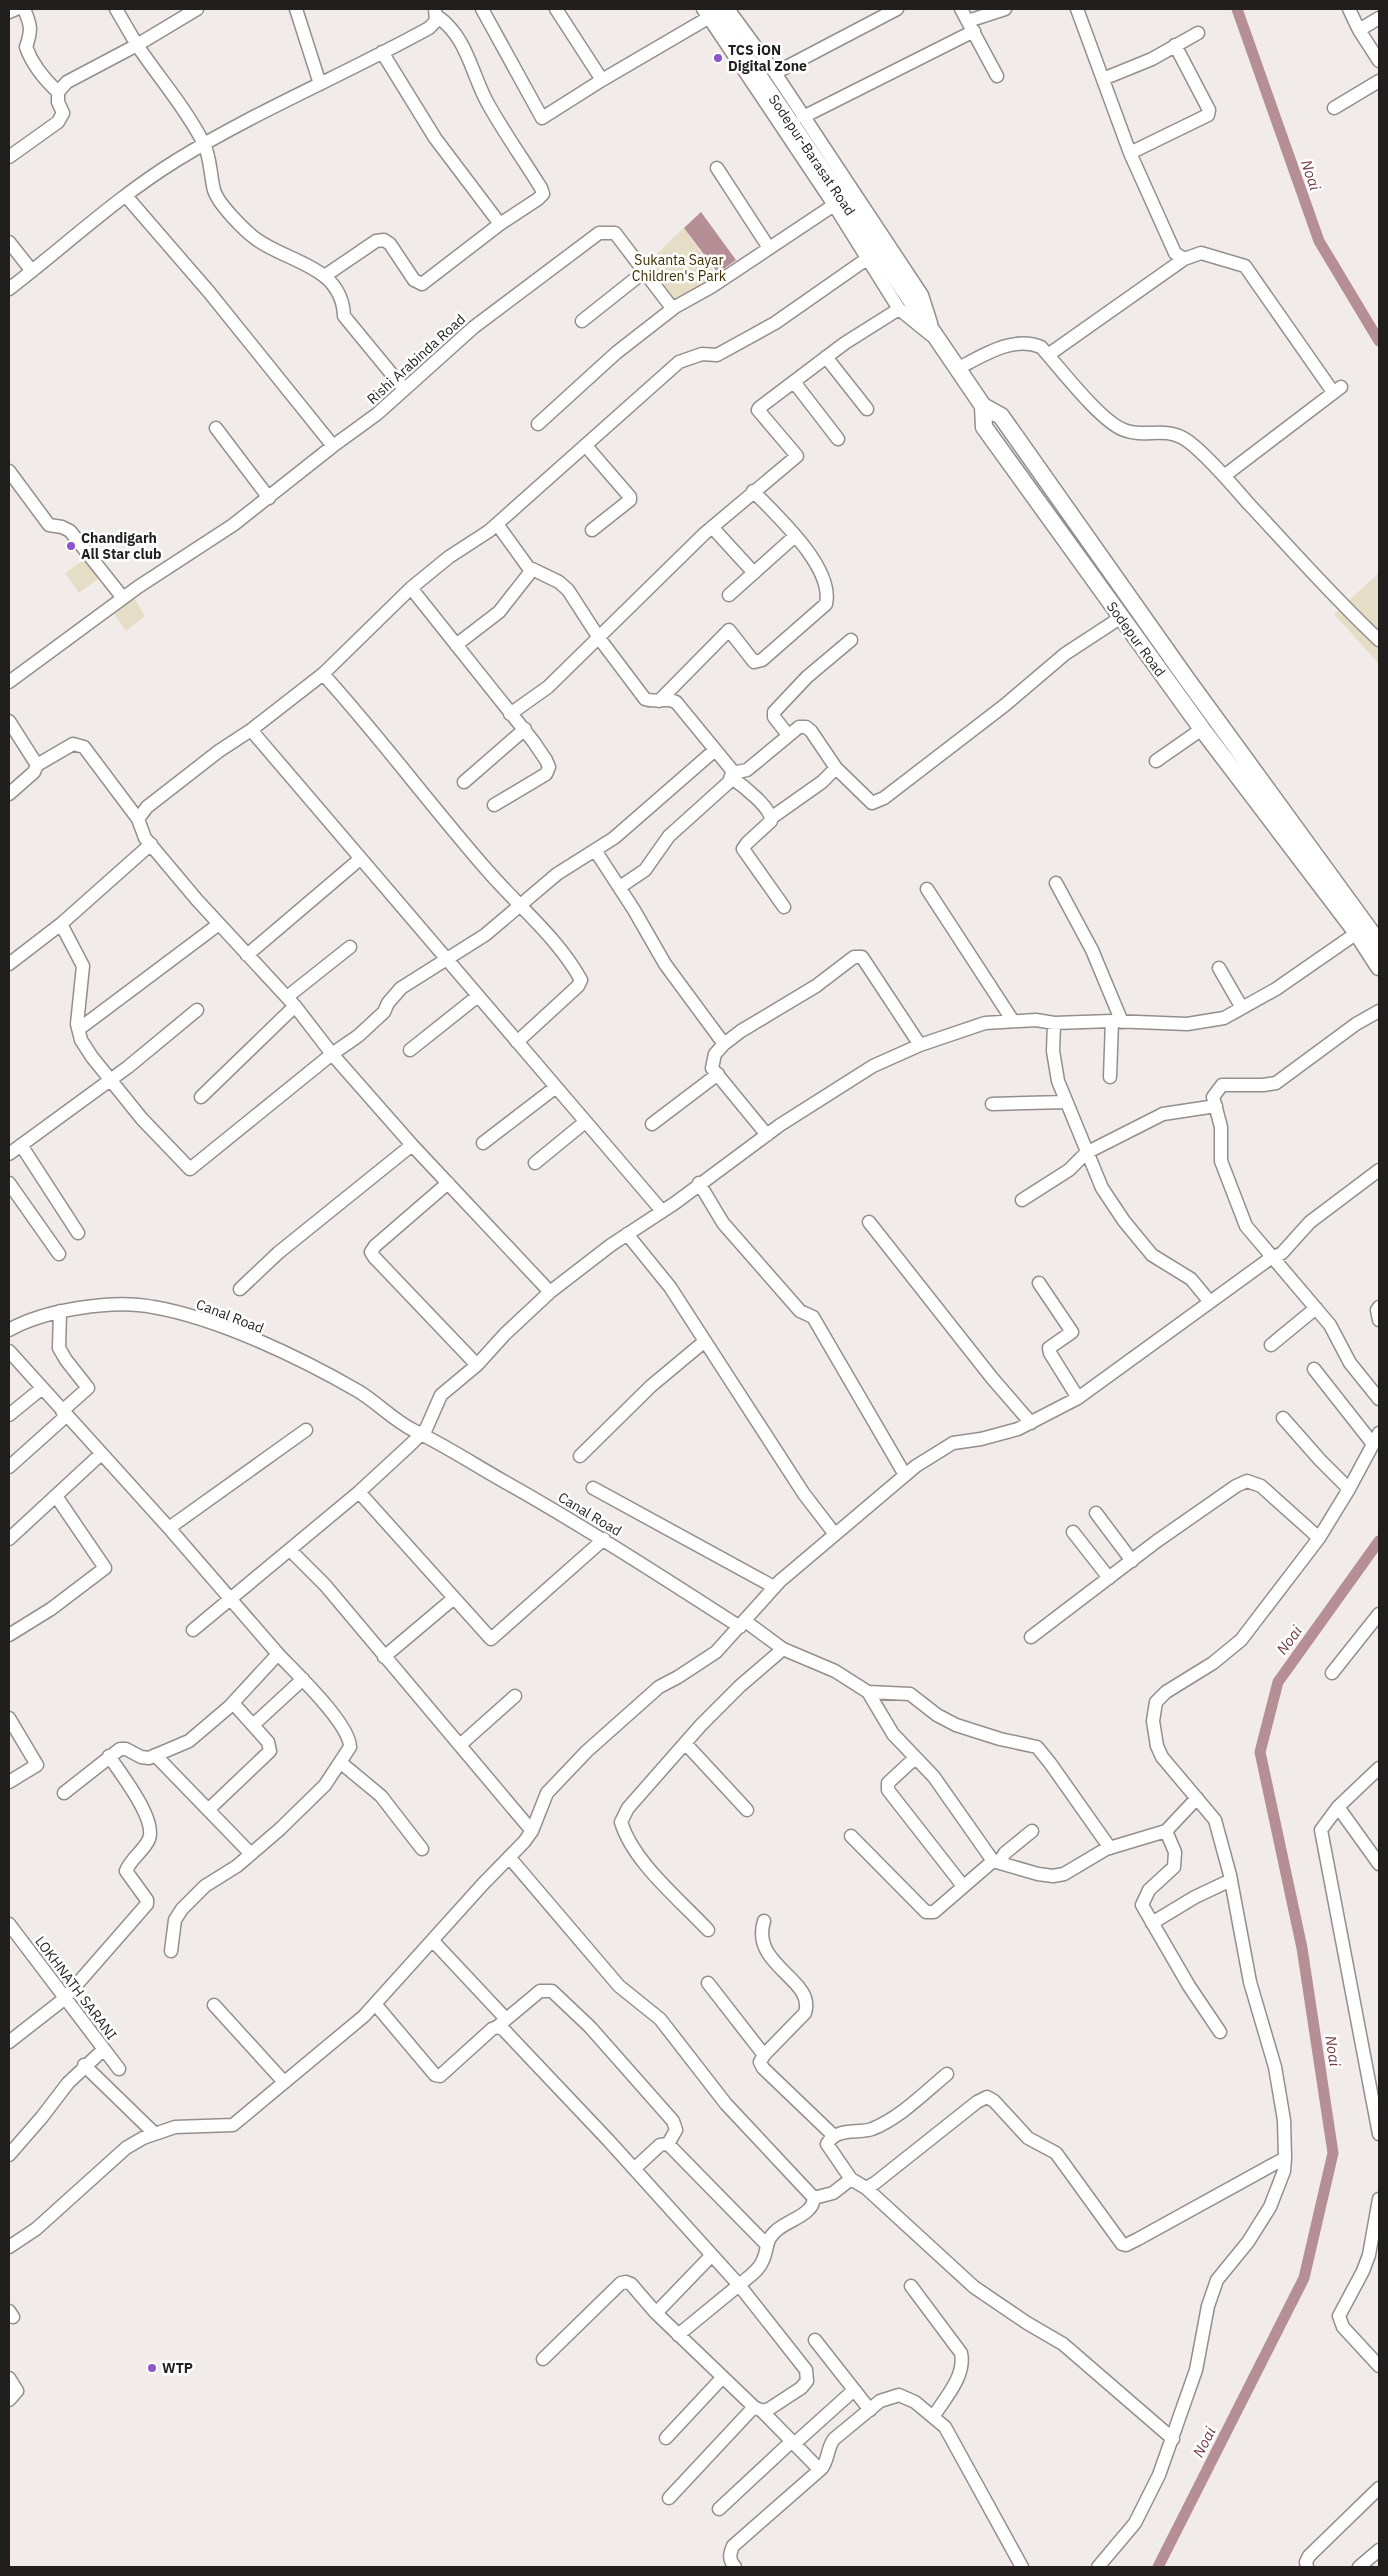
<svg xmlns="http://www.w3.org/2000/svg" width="1388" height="2576" font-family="'IBM Plex Sans',sans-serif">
<rect width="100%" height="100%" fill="#f1ece9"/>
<path fill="#e6ddc6" d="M684 228 716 275 674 302 643 267Z
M88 557 102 576 79 593 65 573Z
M1379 573V664L1334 614Z
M132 594 145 616 126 631 111 609Z"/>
<path fill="#b68e95" d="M701 212 736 260 718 273 684 228Z"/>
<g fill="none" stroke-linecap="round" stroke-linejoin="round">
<path stroke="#b68e95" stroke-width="11" d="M1237 9 1319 241 1379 341
M1158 2567 1304 2278 1333 2153 1302 1948 1260 1752 1278 1682 1379 1541"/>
<defs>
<path id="minor" d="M24 9C31 25 32 30 26 47 32 64 45 80 58 92
M197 9 137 45C159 78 185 107 203 142 211 157 210 175 214 190 218 204 244 230 256 239 289 263 342 266 344 316L404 389
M296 9 320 84
M482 9 542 118 602 80
M556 9 602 80 708 18
M703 9 834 205 899 309 931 335
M728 9 775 73 922 295 931 323
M961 9 997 76
M1077 9 1130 153 1175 253 1184 259 1201 253 1245 266 1333 392
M1349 9 1359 30 1379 18
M9 12 16 9
M968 21 1005 9
M1359 30 1379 61
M382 52 435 138 500 224
M775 73 897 9
M1103 79 1152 59 1198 33
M1334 108 1379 81
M803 117 974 31
M1130 153 1208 115 1209 110 1175 45
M9 157 58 122 63 113 58 102V92L67 82 137 45 116 9
M717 168 769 248
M126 196 209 292 333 446
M9 242 32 271
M326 275 376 241 384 240 390 244 414 280 422 284 500 224 538 199 543 194 541 188C523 159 503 131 487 102 471 72 467 37 437 16
M9 289C65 246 117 197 177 160 258 110 346 74 429 28L436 21 435 9
M582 321 645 271
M1048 355 1184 259
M826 357 867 409
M957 369C982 356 1013 335 1041 347 1060 368 1100 421 1124 430 1144 438 1164 427 1183 438 1201 448 1233 486 1248 503 1291 549 1333 597 1379 640
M794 382 838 439
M538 424 616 353 675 307
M216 428 269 498
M586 446 630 497V500L592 530
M9 471 49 525 62 527 70 531 123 598
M1224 476 1341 387
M497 524 528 567 559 582 568 590 599 638 645 699C655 703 666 697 676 702L731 769 732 773 729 782 669 836 645 870 620 887
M712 527 754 573
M411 588 533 741 546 760 549 767 546 774 494 805
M729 595 795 536
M456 645 499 612 532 570
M323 674C380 737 431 806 487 870 518 906 558 938 581 980L578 986 517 1042
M9 682 138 587 233 525 333 446 377 414 474 327 599 233H615L669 304 675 307 711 287 834 205
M659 701 729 630 754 662 762 660 826 604C834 567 777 516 753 491
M510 714 548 687 704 534 797 456 758 410 759 408 845 343 899 309
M9 721 37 765 34 772 9 794
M251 730 662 1211
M788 735 774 717V712L807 677 851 640
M1156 761 1202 729
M37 765 73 744 84 747 138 819
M836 768 872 803 884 798 1005 705 1065 654 1120 618
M732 773 747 770 799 727H806L811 731 836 768 822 782 771 818
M732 778C742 785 772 808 771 821L747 843 743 849 784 907
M464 782 525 729
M595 850 634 910 665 964 724 1044
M1056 883 1092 950 1122 1022
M927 889 1013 1021
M61 924 83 966 77 1024 81 1040 92 1057 142 1119 190 1169 332 1054 358 1036 384 1012 388 1003 401 988 485 935 557 874 614 838 715 750
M247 955 360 859
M9 964 61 924 151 844
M1219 968 1242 1008
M287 997 350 947
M1379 1011 1356 1024 1276 1083 1263 1085H1222L1213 1097 1221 1127V1161L1246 1226 1330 1325 1350 1363 1379 1399
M1054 1023 1053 1051 1058 1081 1102 1188 1124 1221 1152 1255 1191 1279 1210 1302
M79 1029 219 924
M410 1050 478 996
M1110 1077 1112 1021
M201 1097 295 1006
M992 1104 1066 1102
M652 1124 718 1074
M767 1135 712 1068 715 1054 724 1044 741 1031 816 986 854 957H862L920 1045
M483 1143 556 1087
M21 1145 78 1233
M9 1154 128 1067 197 1010
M535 1163 585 1122
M9 1183 59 1254
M448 1183 375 1246 371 1252 374 1257 477 1365
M699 1183 723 1223 800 1311 813 1317 905 1475
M1022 1200 1069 1170 1086 1153 1163 1114 1216 1106
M869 1222 992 1378 1031 1423
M627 1234 670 1287 804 1494 834 1533
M1039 1283 1072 1332 1049 1348 1050 1353 1078 1398
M240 1289 278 1253 412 1145
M550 1292 412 1145 332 1054 295 1006 197 900 145 838 138 819 147 807 219 751 251 730 323 674 411 588 449 557 489 531 679 362 702 354 717 355 775 323 868 258
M1379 1307 1377 1310 1379 1320
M60 1311 59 1348 66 1360 88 1388 62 1411
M9 1330C44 1310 113 1299 153 1307 218 1318 301 1358 358 1391 378 1403 394 1421 415 1431 446 1446 475 1465 505 1482 585 1527 662 1577 740 1627
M1271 1345 1316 1308
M9 1351 169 1528 278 1654 229 1707 189 1741 149 1758 141 1757 126 1749H120L64 1793
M1314 1369 1373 1444
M9 1415 41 1389
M1283 1418 1320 1460 1349 1489
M580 1456 651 1386 705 1341
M9 1467 66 1416
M593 1488 774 1587
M359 1492 491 1639 604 1539
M1096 1513 1132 1561
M169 1528 306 1430
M1073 1532 1109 1578
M9 1539 101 1454
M290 1550 325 1585 532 1831
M745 1621 783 1649 835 1671 868 1692 910 1694 937 1715 956 1725 1000 1739 1037 1747 1050 1763 1110 1848
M193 1630 359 1492 410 1445 426 1429 441 1395 477 1365 505 1334 550 1292 611 1245 675 1203 780 1125 873 1066 920 1045 985 1023 1036 1020 1054 1023 1112 1021 1187 1024 1224 1018 1276 989 1364 928
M9 1635 51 1609 105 1568 56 1496
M1031 1637 1157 1541 1236 1486 1247 1481 1261 1486 1319 1538
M384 1657 454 1598
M1332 1673 1379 1614
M9 1718 37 1765 9 1782
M253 1725 303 1679
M685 1743 747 1810
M460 1745 515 1696
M155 1755 251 1854
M915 1758 888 1783V1790L963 1886
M340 1762 381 1796 422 1849
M1379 1768 1338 1807 1379 1864
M1197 1798 1166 1831 1175 1852 1174 1867 1149 1890 1142 1905 1189 1986 1220 2032
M1338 1807 1321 1830 1379 2134
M208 1810 270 1751 268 1742 233 1703
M851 1836 926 1912H934L993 1861 934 1777 893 1734 868 1692
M509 1857 619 1986 660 2019 726 2104 814 2198C813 2215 788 2220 777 2230 764 2241 769 2247 763 2260 759 2271 747 2278 739 2285L806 2370 807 2381 801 2388 769 2409 762 2411 754 2407 656 2313 631 2284 626 2282 621 2283 543 2359
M993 1861 1038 1874 1053 1876 1064 1874 1106 1849 1166 1831
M999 1862 1005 1853 1032 1831
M764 1921C750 1966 816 1979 805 2013L764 2055 760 2062 763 2068 834 2136
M1152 1923 1195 1897 1231 1880
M9 1924 119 2069
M708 1930C679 1899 633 1862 621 1822L628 1808 701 1725 740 1686 783 1649
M433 1941 506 2019
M171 1951 175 1920 182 1909 205 1886 237 1866 280 1829 325 1785 350 1747C350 1724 295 1672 278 1654
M708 1983 764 2055
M214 2005 284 2082
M376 2005 435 2075 440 2076 492 2029 497 2027 503 2029 609 2141 739 2285 678 2335
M497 2027 540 1991H552L590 2027 673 2121 676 2130 668 2144
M9 2042 64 1999 147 1904V1900L126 1871C131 1858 144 1851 149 1839 157 1819 120 1773 109 1756
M84 2065 154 2133
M9 2155 42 2117 68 2083 103 2050
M634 2169 660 2145 668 2144 765 2243
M851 2179 827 2144C837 2127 857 2134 872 2129 900 2118 924 2093 947 2074
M866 2188 974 2287 1027 2323 1063 2344 1173 2439
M814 2198 833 2193 851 2179 866 2188 875 2183 977 2102 987 2097 994 2101 1028 2138 1056 2153 1122 2244 1126 2245 1138 2239 1285 2158
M1379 2199 1369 2255 1363 2271 1339 2316 1343 2327 1379 2366
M9 2247 36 2229 126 2148 143 2138 175 2127 233 2125 364 2016 483 1884 524 1842 532 1831 547 1793 587 1751 659 1687 678 1677 716 1652 780 1581 916 1466 953 1443 981 1439 1018 1429 1078 1398 1268 1260 1282 1253 1310 1222 1379 1170
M911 2286 961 2353C966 2376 945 2398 933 2417
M9 2311 13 2317
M656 2313 712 2255
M815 2340 870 2410
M9 2378 17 2391 9 2400
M762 2411 820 2470
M666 2438 722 2378
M794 2444 854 2390
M669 2498 754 2407
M719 2509 792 2441
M735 2567C729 2560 729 2555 733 2546L822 2468C829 2458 827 2448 834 2439L880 2401 899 2395 915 2402 945 2427 1022 2567
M1098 2567 1135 2523 1159 2475 1196 2370 1208 2306 1217 2280 1248 2242 1270 2207 1284 2171 1285 2158 1284 2120 1275 2067 1250 1982 1230 1875 1215 1820 1162 1757 1157 1746 1153 1721 1156 1702 1166 1692 1213 1663 1241 1640 1319 1538 1349 1489 1379 1433
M1307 2567 1306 2562 1309 2556 1379 2488
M1359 2567 1379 2550"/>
<path id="major" d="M713 9 983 406 984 427 1202 729 1357 933 1379 967
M983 406 1001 416 1186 678 1379 943"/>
</defs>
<use href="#minor" stroke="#948f8d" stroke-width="15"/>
<use href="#major" stroke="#948f8d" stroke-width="19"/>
<use href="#minor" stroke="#fff" stroke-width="12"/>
<use href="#major" stroke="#fff" stroke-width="16"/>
</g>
<g fill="#8f54cb" stroke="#fff" stroke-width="2">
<circle cx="718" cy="58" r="5"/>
<circle cx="71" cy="546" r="5"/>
<circle cx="152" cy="2368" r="5"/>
</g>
<g text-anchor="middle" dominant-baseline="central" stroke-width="5" stroke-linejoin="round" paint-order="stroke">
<g font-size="14" font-weight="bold" fill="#211f1e" stroke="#fff" text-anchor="start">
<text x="728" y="50">TCS iON<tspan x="728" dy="16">Digital Zone</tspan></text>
<text x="81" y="538">Chandigarh<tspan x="81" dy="16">All Star club</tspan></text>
<text x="162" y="2368">WTP</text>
</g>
<g font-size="14" fill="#211f1e" stroke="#fff">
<text transform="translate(812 155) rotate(56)">Sodepur-Barasat Road</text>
<text transform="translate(416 359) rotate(-42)">Rishi Arabinda Road</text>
<text transform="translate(1136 639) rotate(54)">Sodepur Road</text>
<text transform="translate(230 1316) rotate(21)">Canal Road</text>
<text transform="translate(590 1514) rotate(31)">Canal Road</text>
<text transform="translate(76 1988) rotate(53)">LOKHNATH SARANI</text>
</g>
<g font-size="14" fill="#3d2f00" stroke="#fff">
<text x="679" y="260">Sukanta Sayar<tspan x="679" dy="16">Children's Park</tspan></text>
</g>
<g font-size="15" font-style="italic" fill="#723b47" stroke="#fff">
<text transform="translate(1311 175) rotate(71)">Noai</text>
<text transform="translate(1289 1640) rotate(-54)">Noai</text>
<text transform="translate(1333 2051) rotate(81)">Noai</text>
<text transform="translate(1204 2442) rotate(-63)">Noai</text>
</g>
</g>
<rect width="1388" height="2576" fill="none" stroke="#211f1e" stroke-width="20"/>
</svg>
